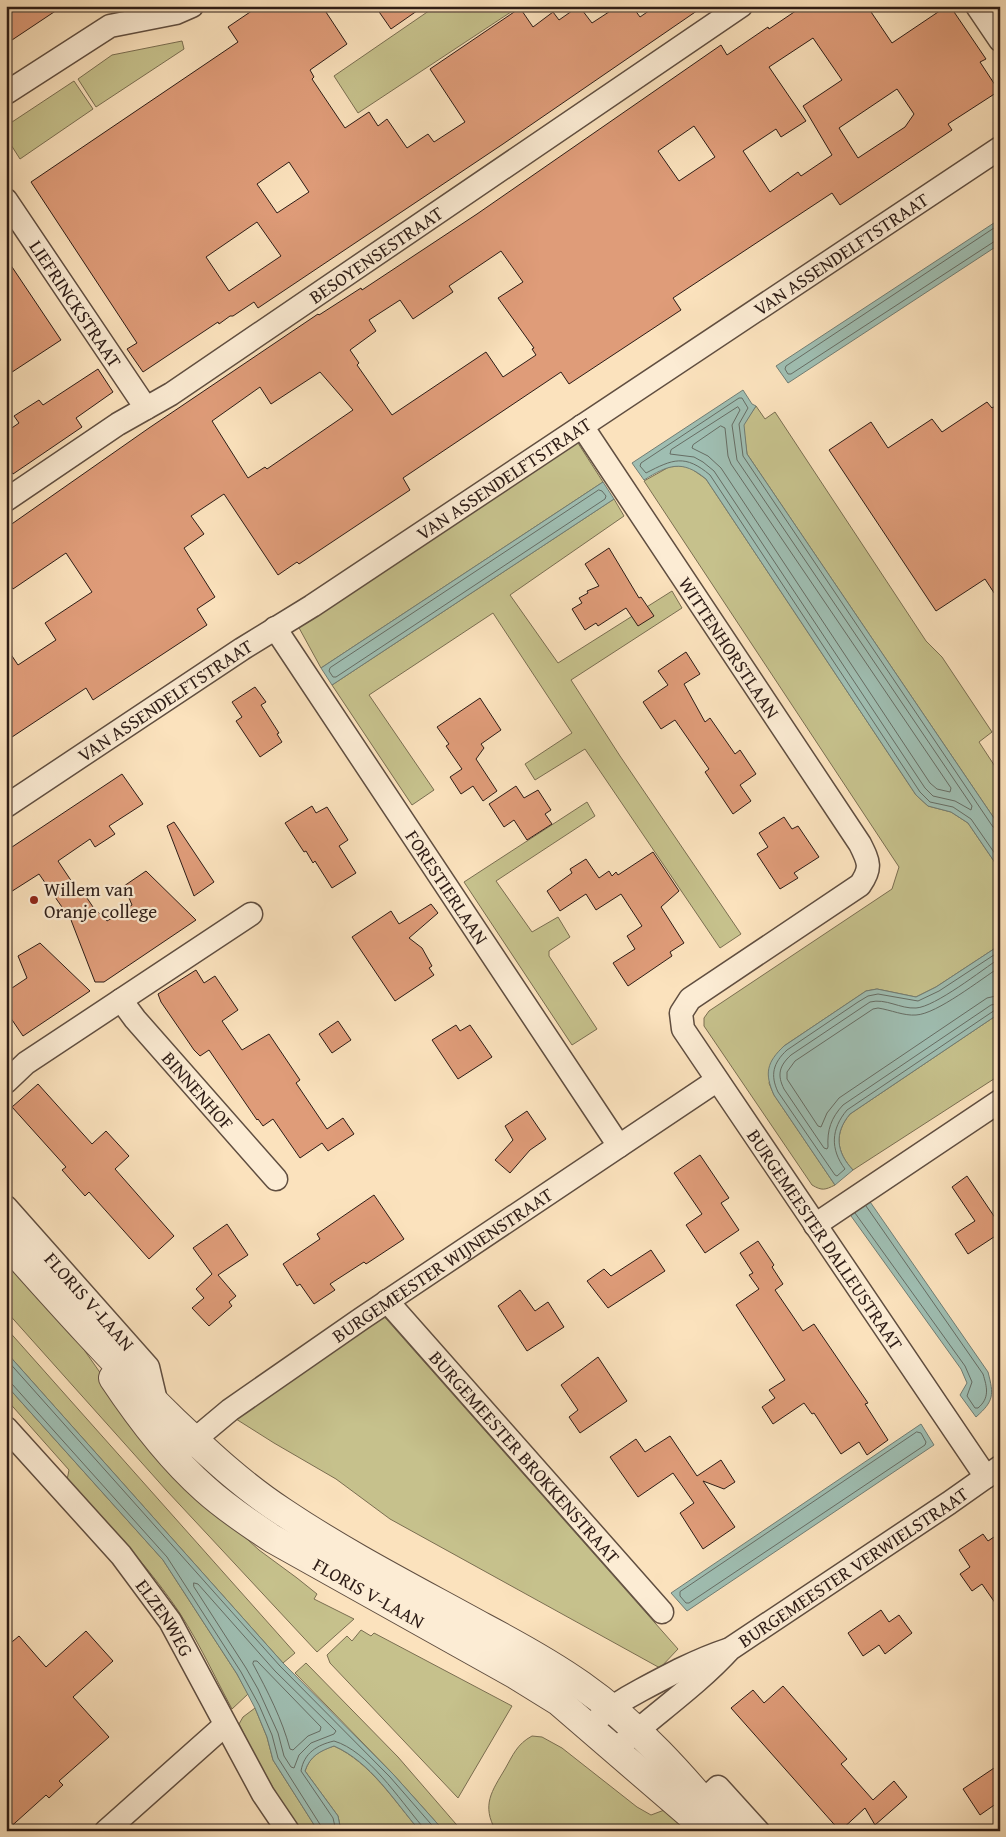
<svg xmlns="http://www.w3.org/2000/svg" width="1006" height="1837" font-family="'Gentium Book Plus',serif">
<rect width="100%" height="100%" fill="#fbe2bd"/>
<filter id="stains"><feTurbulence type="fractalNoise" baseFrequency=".004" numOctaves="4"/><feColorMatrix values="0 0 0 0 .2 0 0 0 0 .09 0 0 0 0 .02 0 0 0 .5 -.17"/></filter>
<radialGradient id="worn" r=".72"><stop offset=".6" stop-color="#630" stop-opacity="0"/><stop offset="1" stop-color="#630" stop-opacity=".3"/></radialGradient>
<path fill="#c6c18c" stroke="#7a6e51" d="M436 6H520L358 113 334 76Z
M182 41 184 49 96 107 78 79 112 55Z
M74 81 93 109 20 159 6 137V126Z
M756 406 765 419 775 412 926 641 942 657 992 732 979 742 1000 774V827L747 454 743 425Z
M576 440 603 482 321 668 298 626Z
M679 466 689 467 706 479 916 795 928 806 951 812 968 823 1000 870V945L936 987 916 997 877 989 866 991 784 1046 769 1083 774 1095 835 1185C825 1190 822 1191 812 1185L704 1026V1018L709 1011 892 889 899 867 644 481 669 467Z
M614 499 624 516 510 595 558 663 672 591 682 608 571 680 620 756 741 934 720 948 585 749 535 780 525 764 572 733 493 613 369 695 434 790 412 805 332 685Z
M587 802 595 816 496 881 532 932 558 917 570 937 549 951V956L597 1029 572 1045 464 882Z
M1000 1013V1075L853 1170C836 1152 834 1133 850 1114Z
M6 1263 80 1344 134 1421 226 1520 259 1550 297 1578 317 1594 314 1599 354 1619 317 1652 167 1491 6 1311Z
M380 1312 678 1649 660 1668 390 1519 336 1479 274 1443 236 1419Z
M6 1328 295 1653 283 1663 6 1352Z
M6 1385 163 1560 237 1674 248 1694 232 1709C212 1672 195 1633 170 1599 140 1557 103 1519 67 1480L69 1470 6 1399Z
M361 1630 371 1636 374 1633 512 1706 458 1798 330 1663 327 1655 347 1636 352 1641Z
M306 1663 398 1757 462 1831H444L393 1774 295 1673Z
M255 1708 267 1737 273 1760 318 1831H301C277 1797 257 1761 239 1724L243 1717Z
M532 1736 542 1737 562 1748 637 1807 651 1815 667 1809 692 1831H496C481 1805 492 1791 505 1769 513 1755 517 1744 532 1736Z
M334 1746C371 1763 394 1801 420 1831H341L338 1816 305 1771C310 1756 319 1751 334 1746Z"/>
<path fill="#9fbeb2" stroke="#717d74" d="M1000 219V244L788 383 776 366Z
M743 390 752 404 756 406 744 425 747 454 1000 827V870L968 823 951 812 928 806 916 795 706 479C682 459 668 465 644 480L632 463Z
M603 482 614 499 332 685 321 668Z
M1000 945V1013L850 1114C834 1133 836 1152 853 1170L835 1185 774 1095C764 1073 767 1062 784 1046L866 991 877 989 916 997 936 987Z
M866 1196 988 1372C994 1395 994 1401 976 1417L960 1395 967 1383 961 1369 846 1209Z
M6 1352 283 1663 393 1774 444 1831H420C394 1801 371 1762 334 1746 320 1751 310 1756 305 1771L338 1816 341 1831H318L273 1760 267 1737 255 1708 237 1674 163 1560 6 1385Z
M921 1424 934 1445 687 1611 671 1593Z"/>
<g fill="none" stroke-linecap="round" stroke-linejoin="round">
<path stroke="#666d64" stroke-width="1" d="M1000 224 786 366 785 369 788 374H791L995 241 1000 240
M738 407 740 410 732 425 737 460 972 806 971 810 955 801 933 796 925 788 714 471 703 462 694 457 670 454 671 450Z
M721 426 725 428 728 456 731 464 951 788 950 792 937 789 930 783 721 468 708 456 692 448 693 445Z
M599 490 602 491 606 496 605 499 336 677H333L329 671 330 668Z
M1000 829 993 827 743 456 739 424 748 408 742 398H739L641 463 640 466 646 473C673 459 685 454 710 475L920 792 930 802 953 807 971 819 1000 861
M1000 951 939 991 918 1001 878 994 868 996 858 1002 787 1050C773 1063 770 1075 778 1092L835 1175 837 1176 845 1169C830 1149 831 1129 847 1110L995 1010 1000 1009
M1000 958C982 970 935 1007 916 1008 900 1009 886 998 870 1002L791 1055C779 1066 777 1075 784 1089L824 1148 827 1149 828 1147C827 1130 831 1118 843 1105L991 1005 1000 1003
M1000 967C981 979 937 1014 916 1015 904 1016 891 1010 878 1008L873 1009 795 1061 787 1072V1079L818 1126 821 1127 827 1113 839 1098 987 998 1000 995
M855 1213 965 1366 972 1382 967 1396 975 1408H978C990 1398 987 1387 983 1374L866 1206
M6 1359 280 1666 390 1777 437 1831
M6 1382 12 1384 167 1557 241 1672 259 1705 272 1735 278 1758 321 1826 322 1831
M917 1432 921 1433 926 1442 925 1445 689 1603H686L680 1596V1592Z
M194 1583 198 1584 275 1671 336 1731 334 1734 311 1743 299 1755 294 1768 291 1767 284 1756 278 1733 258 1689 246 1668 194 1587Z
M254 1661H257L321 1727 320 1731 308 1736 293 1750 290 1749C282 1719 268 1692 253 1664Z
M336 1831 333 1818 301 1771C304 1753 317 1745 334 1741 368 1751 399 1799 422 1826L423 1831"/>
</g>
<path fill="#df9c79" stroke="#2d1c16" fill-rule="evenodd" d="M6 6H63L6 44Z
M259 6H322L347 44 310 70 314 77 312 79 345 128 369 112 378 126 387 119 407 148 428 134 434 142 465 122 430 69 520 8 533 27 553 12 559 20 579 6 592 23 618 6H632L640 17 656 6H704L503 144 258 308 254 302 233 316H230L219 324 218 322 143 372 127 349 137 343 31 182 238 42 228 27ZM289 162 309 192 277 213 257 184ZM257 222 281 256 229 291 206 257Z
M375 6H424L391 29Z
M803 6H867L892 43 947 6H950L986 59 980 62 999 91 948 124 952 130 840 205 832 193 673 298 681 310 569 384 561 372 403 478 410 490 299 564 297 562 278 575 224 494 191 516 204 534 184 548 215 597 197 609 207 625 93 700 86 688 6 741V647L18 665 56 640 45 623 92 592 66 553 13 589 6 579V528L149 428 318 314 319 315 361 288 362 290 477 214 721 45 727 55 768 27 769 29ZM813 38 842 80 803 106 832 155 801 176 798 172 770 192 743 151 776 129 781 137 806 121 769 67ZM897 89 914 114 905 127 858 158 839 128ZM694 126 715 157 679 181 658 151ZM501 251 523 282 498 298 534 348 532 349 536 355 503 377 486 352 392 415 357 365 359 363 350 350 376 331 369 320 400 300 413 319 453 292 449 286ZM320 372 353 410 267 469 265 467 248 478 212 421 260 387 271 404Z
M6 258 61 340 6 376Z
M98 369 113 392 76 418 82 427 13 474 6 464V432L19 423 14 416 39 400 43 405Z
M987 402 992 408 1000 403V602L985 579 936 611 829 450 871 422 888 448 932 419 942 432Z
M609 548 639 598 641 597 654 616 638 626 626 608 598 626 596 623 585 630 572 609 582 603 579 598 588 593 587 591 599 586 585 564Z
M686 652 700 674 684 684 705 722 710 718 735 754 740 750 756 774 740 785 751 801 733 814 705 772 709 769 675 720 661 729 643 702 668 685 658 671Z
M255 687 266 702 261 705 279 733 277 734 282 742 260 757 236 721 242 717 232 702Z
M480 698 501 730 481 744 484 748 476 759 497 791 483 801 473 786 461 794 450 777 462 769 446 746 449 744 437 727Z
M122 774 143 804 109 826 115 834 95 847 90 839 58 861 78 891 81 889 93 907 107 921 132 905 124 886 146 871 196 920 104 982H95L71 920 39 874 6 895V851Z
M516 786 524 798 538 790 551 810 545 814 552 824 527 840 514 820 504 827 489 804Z
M312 806 316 813 327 807 348 840 339 846 356 873 332 888 315 861 313 863 306 851 304 852 285 823Z
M784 817 792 829 798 826 819 857 794 873 798 878 780 889 757 854 768 847 759 833Z
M174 822 214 882 194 896 167 826Z
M653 852 679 891 661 907 684 943 670 952 672 956 628 986 613 963 635 949 627 936 642 926 621 894 596 910 586 894 560 911 547 891 572 873 570 869 586 859 599 878 609 871 612 876 616 872 618 875Z
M431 904 438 913 409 938 422 948 432 966 429 968 434 975 395 1001 352 937 391 911 399 924Z
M40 943 90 991 23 1036 6 1011V992L27 978 18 956Z
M196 970 204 983 215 976 238 1010 222 1021 242 1050 269 1034 300 1080 296 1083 327 1129 343 1118 354 1134 328 1151 322 1143 300 1158 273 1119 263 1126 258 1119 257 1120 209 1050 200 1056 194 1050 161 1002 158 994Z
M338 1021 351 1040 332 1053 319 1034Z
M456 1025 460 1031 470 1025 492 1057 458 1079 432 1040Z
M38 1084 92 1144 106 1131 129 1156 115 1169 174 1236 149 1259 89 1192 85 1196 62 1170 66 1167 12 1107Z
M527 1111 546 1139 530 1150 510 1173 495 1160 513 1140 505 1126Z
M700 1155 729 1198 721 1203 739 1230 705 1253 686 1225 702 1214 674 1173Z
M967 1176 1000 1225V1233L968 1254 955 1234 975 1221 952 1187Z
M374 1195 404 1239 366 1264 364 1262 330 1284 335 1290 314 1304 300 1284 297 1286 283 1264 320 1239 317 1234Z
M227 1224 248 1255 218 1275 236 1296 229 1302 232 1306 209 1326 192 1308 204 1298 196 1289 212 1274 193 1248Z
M758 1241 774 1265 772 1267 783 1284 775 1290 803 1331 814 1324 868 1403 865 1404 888 1440 867 1455 859 1442 841 1454 814 1413 812 1414 804 1403 773 1424 762 1407 775 1398 769 1390 785 1380 736 1305 759 1289 749 1275 753 1273 740 1253Z
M651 1250 665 1271 608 1308 587 1281 604 1269 611 1276Z
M520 1290 535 1311 548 1302 564 1327 527 1351 498 1306Z
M598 1357 627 1401 580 1433 569 1417 578 1410 561 1385Z
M670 1436 697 1476 721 1460 735 1482 724 1489 703 1481 735 1527 703 1549 680 1513 694 1503 673 1473 638 1497 610 1457 636 1439 645 1452Z
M1000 1533V1610L982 1584 972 1591 960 1574 970 1567 959 1550 983 1534 988 1541Z
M881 1610 889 1622 899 1615 912 1633 885 1654 879 1645 863 1656 848 1633Z
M86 1631 113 1661 73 1697 109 1737 59 1781 63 1785 49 1798 46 1795 6 1831V1647L19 1636 46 1667Z
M783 1686 847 1759 841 1764 873 1800 894 1781 907 1797 875 1825 865 1808 840 1831 731 1708 753 1690 764 1703Z
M1000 1764V1801L980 1815 963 1789Z"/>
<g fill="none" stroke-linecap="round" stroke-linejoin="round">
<defs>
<g id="minor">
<path d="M977 6 1000 40"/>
<path d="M6 93 110 26 176 13 192 6"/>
<path id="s1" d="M6 200 146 408"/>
<path id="s2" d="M582 426 860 844C869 862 872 868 860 885L690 999 681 1013 683 1029 986 1477"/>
<path id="s3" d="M6 500 118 424 171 394 741 6"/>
<path id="s4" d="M275 628 619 1146"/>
<path id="s5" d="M6 806 242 649 312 606 1000 148"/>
<path id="s6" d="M121 1000 135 1019 276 1179"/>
<path d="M6 1082 26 1063 251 914"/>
<path id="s7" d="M6 1207 148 1367 157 1405"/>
<path d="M815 1225 1000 1101"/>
<path id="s8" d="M387 1301 662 1612"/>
<path id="s9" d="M6 1428 121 1555 170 1621 263 1794 288 1831"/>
<path id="s10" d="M181 1451 230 1410 361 1319 716 1081"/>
<path d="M599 1718C612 1706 626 1698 641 1690 669 1675 697 1660 727 1650"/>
<path id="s11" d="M624 1742C659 1711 698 1684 730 1649L949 1503 1000 1467"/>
<path d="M691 1813 718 1787 758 1831"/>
<path d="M106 1831 225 1725"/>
</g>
<g id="tertiary">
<path d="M6 1242C61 1304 115 1364 174 1421 209 1454 243 1486 283 1512 347 1555 416 1590 483 1627 517 1645 550 1663 581 1685 637 1724 685 1778 728 1831"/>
<path id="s12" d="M113 1378C139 1417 170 1458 205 1489 226 1508 250 1524 273 1539L516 1675 558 1701 709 1831"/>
</g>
</defs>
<use href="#minor" stroke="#604e40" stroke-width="25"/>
<use href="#tertiary" stroke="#604e40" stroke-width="30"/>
<use href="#minor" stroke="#fcecd4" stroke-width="22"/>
<use href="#tertiary" stroke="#fcecd4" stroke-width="28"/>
</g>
<circle fill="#8f2418" stroke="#fcecd4" stroke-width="2" cx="34" cy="900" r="5"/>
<g text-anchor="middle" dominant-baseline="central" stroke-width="4.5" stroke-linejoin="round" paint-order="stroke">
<g font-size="19" fill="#2d1c16" stroke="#fcecd4">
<text stroke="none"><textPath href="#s5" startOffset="1001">VAN ASSENDELFTSTRAAT</textPath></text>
<text stroke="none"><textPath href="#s3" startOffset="444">BESOYENSESTRAAT</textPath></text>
<text stroke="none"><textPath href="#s1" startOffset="125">LIEFRINCKSTRAAT</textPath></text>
<text stroke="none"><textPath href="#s5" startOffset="596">VAN ASSENDELFTSTRAAT</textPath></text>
<text stroke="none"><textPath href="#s2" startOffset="266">WITTENHORSTLAAN</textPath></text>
<text stroke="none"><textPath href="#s5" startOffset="191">VAN ASSENDELFTSTRAAT</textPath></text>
<text stroke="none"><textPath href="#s4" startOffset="311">FORESTIERLAAN</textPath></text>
<text stroke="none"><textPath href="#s6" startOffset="119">BINNENHOF</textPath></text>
<text stroke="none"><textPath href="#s2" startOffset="1038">BURGEMEESTER DALLEUSTRAAT</textPath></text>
<text stroke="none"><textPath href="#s10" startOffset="321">BURGEMEESTER WIJNENSTRAAT</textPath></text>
<text stroke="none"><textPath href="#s7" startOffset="126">FLORIS V-LAAN</textPath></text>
<text stroke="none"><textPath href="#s8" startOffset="208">BURGEMEESTER BROKKENSTRAAT</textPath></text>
<text stroke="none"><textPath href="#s11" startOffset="289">BURGEMEESTER VERWIELSTRAAT</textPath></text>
<text stroke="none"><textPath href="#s12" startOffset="339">FLORIS V-LAAN</textPath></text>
<text stroke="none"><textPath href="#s9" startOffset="248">ELZENWEG</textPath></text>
</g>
<g font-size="19" fill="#2d1c16" stroke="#fcecd4" text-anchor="start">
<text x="44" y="889">Willem van<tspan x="44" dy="22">Oranje college</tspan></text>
</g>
</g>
<rect width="1006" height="1837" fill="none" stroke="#fbe2bd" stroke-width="25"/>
<rect x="8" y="8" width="991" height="1822" fill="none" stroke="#2d1c16" stroke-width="2.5"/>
<rect x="12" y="12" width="981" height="1812" fill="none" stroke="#2d1c16"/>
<rect width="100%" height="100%" filter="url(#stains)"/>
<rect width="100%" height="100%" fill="url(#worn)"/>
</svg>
